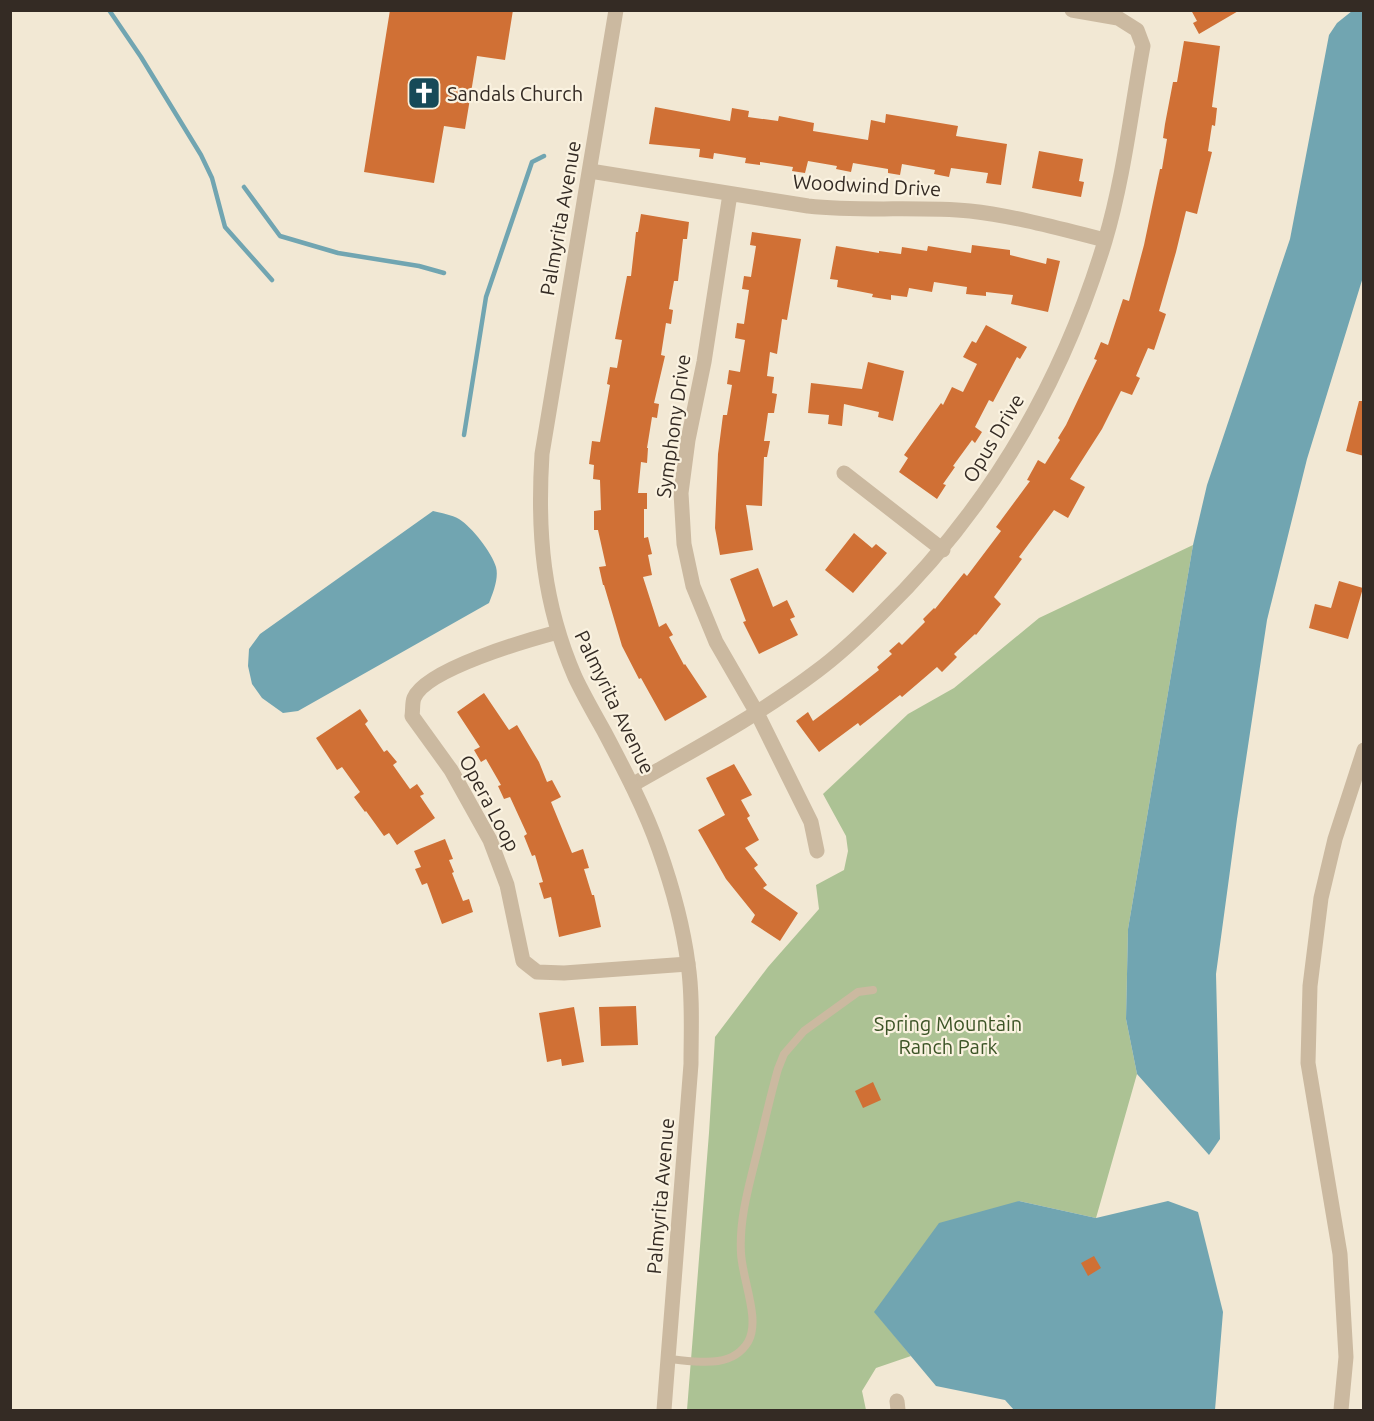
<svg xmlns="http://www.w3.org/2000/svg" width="1374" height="1421" font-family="Ubuntu,sans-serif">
<rect width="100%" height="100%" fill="#f2e8d4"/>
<path fill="#acc294" d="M1193 545 1128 929 1126 1019 1137 1074 1096 1218 1019 1201 875 1312 911 1356 876 1368 862 1391 866 1410H687L709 1133 715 1037 768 967 819 909 816 885 844 870 848 851 846 836 823 794 908 714 954 688 1039 618Z"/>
<path fill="#71a5b1" d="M1352 11H1364L1363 277 1307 459 1267 620 1237 819 1216 974 1220 1139 1209 1155 1137 1074 1126 1019 1128 929 1193 545 1207 485 1290 239 1329 35 1337 23Z
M433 511C441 513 452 515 459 519 472 527 492 553 496 567 499 578 493 593 489 603L298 711 283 713 262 698 252 684 248 666 249 649 260 634Z
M1019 1201 1096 1218 1168 1201 1198 1212 1223 1312 1215 1410H1014L1005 1400 936 1386 874 1312 939 1223Z"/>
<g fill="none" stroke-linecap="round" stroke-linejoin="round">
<path stroke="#71a5b1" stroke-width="4.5" d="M109 10 141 57 201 155 212 178 225 227 272 280
M244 187 280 236 338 253 419 266 444 273
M464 435 486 297 532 162 544 156"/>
</g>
<path fill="#d07035" d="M390 10H513L505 60 477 56 465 129 444 126 434 183 364 172Z
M1191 10H1240L1199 34 1193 23 1197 21Z
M1184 41 1220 46 1212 107 1217 108 1215 126 1212 125 1208 151 1212 152 1197 214 1186 211 1176 252 1159 311 1166 314 1154 350 1148 348 1136 376 1140 378 1132 395 1121 391 1102 429 1070 479 1085 487 1068 518 1054 510 1019 557 1022 559 994 597 1001 604 976 635 975 634 954 654 957 657 942 672 937 667 902 697 900 695 860 726 858 723 819 752 796 721 808 712 813 721 841 700 879 670 877 667 892 654 889 651 899 642 902 645 925 622 923 619 934 608 935 609 964 573 967 576 1001 531 996 527 1030 481 1027 480 1038 460 1045 464 1060 440 1058 438 1066 425 1097 360 1094 359 1101 342 1108 345 1123 299 1129 301 1144 245 1160 169H1162L1167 139 1163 138 1165 124 1173 82H1177Z
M655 107 730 121 732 108 749 111 748 117 778 121 779 116 814 123 813 131 868 140 871 120 885 123 886 114 958 126 956 136 1007 144 1001 185 986 183 988 173 951 168 949 177 934 174 935 170 902 164 900 175 888 173V169L853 163 851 172 836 169 837 166 808 161 805 173 792 171 793 167 760 162V165L745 163 746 158 714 153 713 159 699 157 700 149 649 144Z
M1039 151 1083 159 1079 181 1084 182 1081 197 1032 188Z
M641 214 689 222 687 239H683L678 281H674L669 309 673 310 671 324 666 323 661 355 665 356 654 403 659 404 657 418 652 417 647 448H648L647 463 641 462 638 493H647V509H644V538L648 537 652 554 648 555 652 575 643 577 659 627 666 623 673 635 669 637 684 665 685 664 707 697 665 721 641 678 639 679 622 646 604 585H603L599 567 606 566 598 530H594V511L601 510 600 480 593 479 594 465 589 464 592 441 600 442 610 385 607 384 610 367 617 368 622 340 615 339 627 276H631L636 232H638Z
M752 232 801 239 787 320 782 319 777 354 770 352 767 376 774 377 772 393 777 394 774 413H768L764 441H770L767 457H764L762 506 746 505 753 550 720 555 715 528 718 454 723 415H727L732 385 727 384 729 370 740 372 745 340 735 338 737 323 744 324 749 290 742 289 744 276 751 277 756 246 750 245Z
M972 245 1010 250V255L1046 264 1047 258 1060 261 1048 312 1011 304 1013 295 986 292V296L966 294 967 287 934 282 932 292 909 288 907 297 891 295V300L872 297 873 294 837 287 838 280 830 279 836 246 879 253V251L901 254 902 247 927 251 928 246 971 253Z
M986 325 1027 347 1020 359 1017 357 993 402 989 400 975 427 982 432 975 443 972 440 953 466 955 467 943 484 946 485 937 499 899 472 908 458 904 455 941 403 943 405 952 387 963 392 977 364 963 357 972 341 976 343Z
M868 362 904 371 893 421 878 417 879 412 844 404 842 426 828 424 829 415 808 413 811 383 862 389Z
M1359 401H1364V456L1346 451Z
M854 533 872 548 876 544 887 553 853 593 825 570Z
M758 568 773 607 787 600 795 617 790 619 798 635 759 654 743 622 746 621 730 579Z
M1339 581 1363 588 1348 639 1309 628 1315 604 1331 608Z
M484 693 509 730 517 725 539 762 547 782 552 780 561 797 551 802 572 853 583 849 589 868 584 869 592 895H594L601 927 559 937 551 897 544 899 539 883 543 882 535 855 532 856 524 836 527 834 510 797 504 799 498 786 501 785 486 759 481 762 474 750 480 747 457 712Z
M360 709 368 721 365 724 384 752 387 750 397 762 393 765 410 789 417 784 424 794 420 796 435 818 397 845 389 833 384 836 366 811 365 812 354 797 360 792 342 767 337 770 316 738Z
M734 764 752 795 741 800 750 816 747 818 759 840 745 848 758 865 754 868 767 885 763 888 798 913 780 941 751 922 755 915 726 879 698 830 725 815 706 778Z
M445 839 453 859 449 860 454 872 452 873 463 901 469 899 473 912 442 924 427 883 422 885 415 869 421 867 414 851Z
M636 1006 638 1045 601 1046 599 1007Z
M574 1007 584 1062 562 1066 561 1059 547 1062 539 1013Z
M873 1082 881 1100 863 1108 855 1091Z
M1094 1256 1101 1268 1088 1276 1081 1263Z"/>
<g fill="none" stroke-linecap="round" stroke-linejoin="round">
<path stroke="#cbb9a0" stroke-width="8" d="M668 1359C695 1361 731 1370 748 1342 761 1320 742 1279 741 1253 739 1219 749 1186 757 1153 764 1125 770 1097 778 1069L784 1054 804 1031 858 992 873 990"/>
<path stroke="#cbb9a0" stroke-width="15" d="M590 171 808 206C862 212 916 206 970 211 1015 216 1061 229 1105 240
M730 194 704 362 688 440 681 493 684 544 693 586 716 642 757 713 811 822 817 851
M844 473 943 550
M558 632C528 640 426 669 414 698 412 703 413 711 412 716L451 770 490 840 507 885 523 961 537 972 564 973 688 964
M632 785C695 749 759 715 817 671 840 654 861 634 881 614 988 510 1062 384 1105 241 1124 177 1131 111 1143 46L1137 30 1118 18 1072 10
M897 1401 898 1410"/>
<path stroke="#cbb9a0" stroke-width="15" d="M616 10 542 454C537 534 543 603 575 677 584 696 595 715 605 733 625 771 645 809 659 849 672 886 683 925 688 964 693 997 691 1031 691 1064L664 1410
M1341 1410 1346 1357 1340 1254 1308 1063 1310 986 1321 898 1335 839 1364 750"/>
</g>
<defs>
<symbol id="church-square" viewBox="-11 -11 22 22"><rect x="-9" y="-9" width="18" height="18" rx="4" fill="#174a58" stroke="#faf2e0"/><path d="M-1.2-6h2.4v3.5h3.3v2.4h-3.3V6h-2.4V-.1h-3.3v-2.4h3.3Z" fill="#fff"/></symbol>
</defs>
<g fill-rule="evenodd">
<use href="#church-square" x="405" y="74" width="38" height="38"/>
</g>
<g text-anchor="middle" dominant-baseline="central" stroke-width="4.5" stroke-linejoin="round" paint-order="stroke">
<g font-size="20" fill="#342b24" stroke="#faf2e0" text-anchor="start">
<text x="447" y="93">Sandals Church</text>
</g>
<g font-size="20" fill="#342b24" stroke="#faf2e0">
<text transform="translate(867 185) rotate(3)">Woodwind Drive</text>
<text transform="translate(560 218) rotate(-80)">Palmyrita Avenue</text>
<text transform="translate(673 426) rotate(-82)">Symphony Drive</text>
<text transform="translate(993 438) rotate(-59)">Opus Drive</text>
<text transform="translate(615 702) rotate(64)">Palmyrita Avenue</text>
<text transform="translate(490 803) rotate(62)">Opera Loop</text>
<text transform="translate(660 1196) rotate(-85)">Palmyrita Avenue</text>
</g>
<g font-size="20" fill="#3c5426" stroke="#faf2e0">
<text x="948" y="1023">Spring Mountain<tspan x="948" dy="23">Ranch Park</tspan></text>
</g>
</g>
<rect width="1374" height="1421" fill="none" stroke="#342b24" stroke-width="24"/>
</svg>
